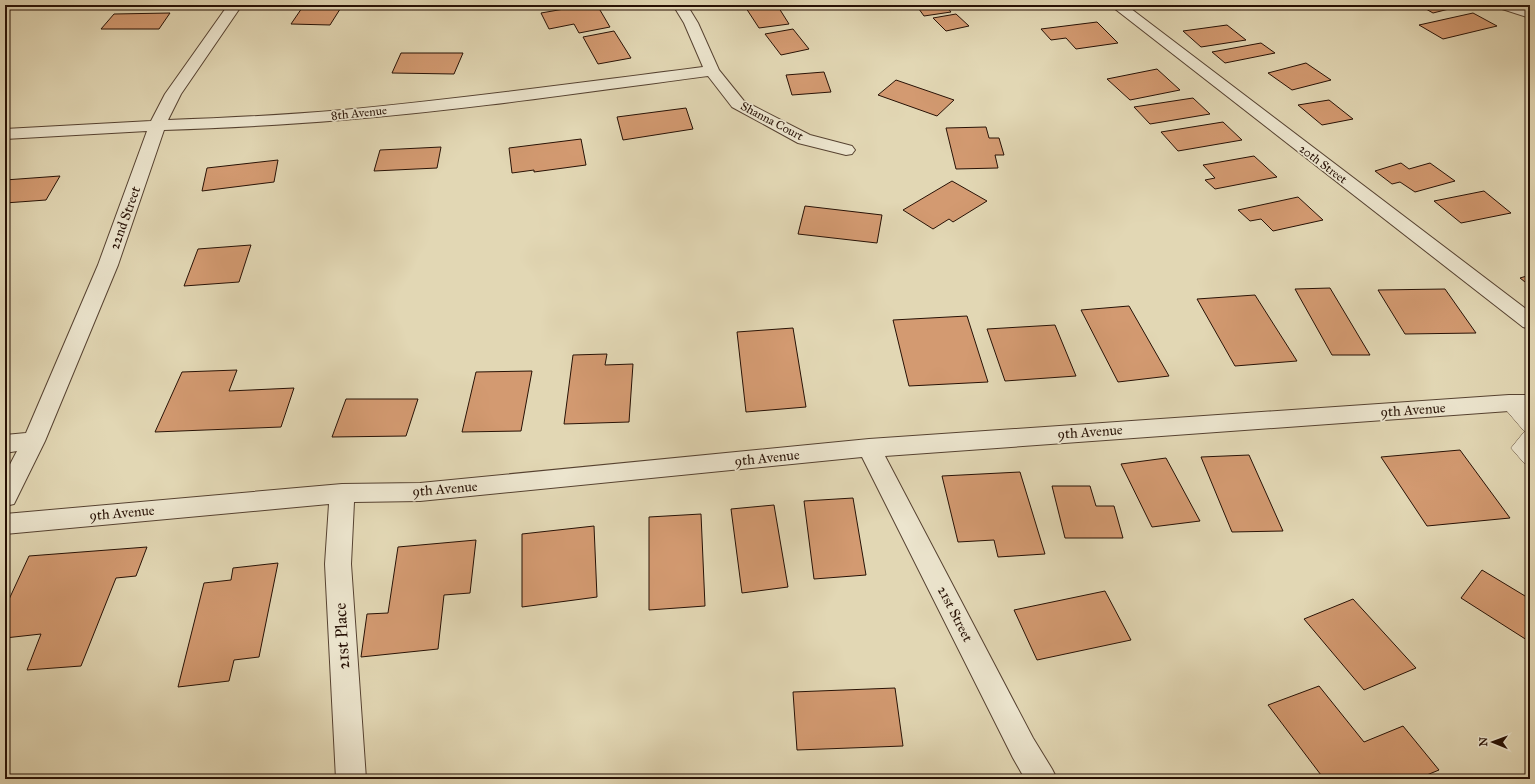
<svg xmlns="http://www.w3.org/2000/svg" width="1535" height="784" font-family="'IM FELL Great Primer',serif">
<rect width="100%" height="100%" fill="#e2d7b4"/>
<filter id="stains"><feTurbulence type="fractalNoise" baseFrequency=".005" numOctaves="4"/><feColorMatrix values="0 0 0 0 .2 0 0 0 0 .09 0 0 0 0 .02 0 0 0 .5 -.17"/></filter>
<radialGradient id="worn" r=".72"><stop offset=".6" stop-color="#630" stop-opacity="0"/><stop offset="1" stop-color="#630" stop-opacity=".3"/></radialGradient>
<path fill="#d39a71" stroke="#271105" d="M304 5H337V6H342L330 25 291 24Z
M587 5H597L610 27 579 33 574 24 549 29 541 13Z
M744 5H777L789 24 759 28Z
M916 5H945L951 12 924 16Z
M1419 5H1453L1457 7 1433 13Z
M170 13 159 29H101L114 14Z
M1473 13 1497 26 1443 39 1419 25Z
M956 14 969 26 946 31 933 18Z
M1097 22 1118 43 1076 49 1066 38 1051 40 1041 29Z
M1227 25 1246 40 1201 47 1183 31Z
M793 29 809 49 781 55 765 34Z
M614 31 631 58 598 64 583 37Z
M1261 43 1275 53 1225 63 1212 52Z
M401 53H463L454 74 392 73Z
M1306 63 1331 80 1292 90 1268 73Z
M1157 69 1180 90 1130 100 1107 79Z
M824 72 831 92 792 95 786 75Z
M896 80 954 100 937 116 878 95Z
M1193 98 1210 114 1150 124 1134 107Z
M1329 100 1353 119 1322 125 1298 105Z
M686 108 693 129 623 140 617 117Z
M1223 122 1242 140 1178 151 1161 132Z
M986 127 989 138H999L1004 155H995L998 168 956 169 946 128Z
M581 139 586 165 534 172V170L512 173 509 148Z
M441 147 437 168 374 171 380 150Z
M1254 156 1277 177 1215 189 1205 180 1215 178 1203 165Z
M278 160 274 182 202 191 207 168Z
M1401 163 1409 169 1430 163 1455 181 1415 192 1400 182 1392 184 1375 171Z
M60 176 46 200 5 203V180Z
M952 181 987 201 953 222 949 219 933 229 903 210Z
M1484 191 1511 213 1461 223 1434 201Z
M1298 197 1323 220 1273 231 1261 219 1250 221 1238 210Z
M805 206 882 215 877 243 798 234Z
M251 245 239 282 184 286 198 249Z
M1530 275V286L1520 278Z
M1330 288 1370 355H1332L1295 289Z
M1445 289 1476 333 1405 334 1378 290Z
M1255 295 1297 361 1235 366 1197 299Z
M1129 306 1169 376 1118 382 1081 310Z
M967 316 988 382 909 386 893 320Z
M1055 325 1076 376 1005 381 987 329Z
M793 328 806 407 746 412 737 332Z
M607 354 605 365 633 364 629 422 564 424 573 355Z
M237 370 229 391 294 388 281 427 155 432 182 372Z
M532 371 521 431 462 432 476 372Z
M346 399H418L406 436 332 437Z
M1460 450 1510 518 1427 526 1381 457Z
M1249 455 1283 531 1232 532 1201 457Z
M1166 458 1200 521 1152 527 1121 464Z
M1020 472 1045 554 998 557 994 540 958 542 942 476Z
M1052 486H1090L1096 506H1114L1123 538H1065Z
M853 498 866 575 814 579 804 501Z
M774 505 788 587 742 593 731 509Z
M701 514 705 606 649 610V517Z
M594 526 597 597 522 607V534Z
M476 540 470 593 444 595 438 649 361 657 367 614 388 613 398 547Z
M147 547 136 576 116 578 81 666 27 670 41 634 5 638V608L29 556Z
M278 563 259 657 234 660 229 681 178 687 204 583 231 580 233 568Z
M1482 570 1530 599V642L1461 598Z
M1105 591 1131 640 1037 660 1014 610Z
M1353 599 1416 668 1364 690 1304 619Z
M1319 686 1364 742 1403 726 1439 770 1417 779H1324L1268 705Z
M895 688 903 746 797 750 793 692Z"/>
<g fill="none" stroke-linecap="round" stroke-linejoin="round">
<defs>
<path id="service" d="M1509 397 1515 399 1530 415V465L1524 463 1511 448 1524 432 1527 431H1524L1500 403 1503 399Z"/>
<path id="minor" d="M228 5H242L181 94 168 120C226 118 285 115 343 110 463 99 583 82 703 67L684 23 673 5H687L698 23 719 70 744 101 810 135 852 146 855 150 852 154 846 155 798 143 732 107 708 76C586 92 464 110 342 120 282 125 223 128 164 130L118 265 45 441 14 504 5 506V474L17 451 5 453V435L26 433 98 265 147 131 5 139V129L151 121 165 94Z
M1110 5H1126L1530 312V329L1523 327Z
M1497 5H1518L1530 9V18L1499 8Z
M1509 395H1530V411H1509L885 456 1033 738 1052 769 1057 779H1025L1013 758 862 457 420 501 354 502 351 564 366 779H336L325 564 329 504 5 534V514L342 484 420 483 869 439Z"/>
</defs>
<use href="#service" stroke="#564231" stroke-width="1"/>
<use href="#minor" stroke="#564231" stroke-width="2"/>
<use href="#service" fill="#ece5ce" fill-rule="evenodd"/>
<use href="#minor" fill="#ece5ce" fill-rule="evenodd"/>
</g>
<g text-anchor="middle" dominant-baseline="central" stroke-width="3.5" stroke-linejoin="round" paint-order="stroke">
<g font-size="12" fill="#271105" stroke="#ece5ce">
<text transform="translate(359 113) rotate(-6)">8th Avenue</text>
<text transform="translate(772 121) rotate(28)">Shanna Court</text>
<text transform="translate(1323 164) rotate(37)">20th Street</text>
</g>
<g font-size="14" fill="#271105" stroke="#ece5ce">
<text transform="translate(125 218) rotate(-70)">22nd Street</text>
<text transform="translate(1413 410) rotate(-4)">9th Avenue</text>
<text transform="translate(1090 432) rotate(-4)">9th Avenue</text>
<text transform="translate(767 458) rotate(-6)">9th Avenue</text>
<text transform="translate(445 489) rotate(-5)">9th Avenue</text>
<text transform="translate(122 513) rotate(-5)">9th Avenue</text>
<text transform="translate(955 614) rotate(63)">21st Street</text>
</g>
<g font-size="17" fill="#271105" stroke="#ece5ce">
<text transform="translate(342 636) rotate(-93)">21st Place</text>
</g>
</g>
<rect width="1535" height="784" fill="none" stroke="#e2d7b4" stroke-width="20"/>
<rect x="6" y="6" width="1523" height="772" fill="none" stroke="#271105" stroke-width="2"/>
<rect x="10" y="10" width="1515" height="764" fill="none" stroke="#271105"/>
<g transform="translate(1493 742) rotate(271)" stroke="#ece5ce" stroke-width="3" paint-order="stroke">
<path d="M0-3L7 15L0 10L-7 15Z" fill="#271105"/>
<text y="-6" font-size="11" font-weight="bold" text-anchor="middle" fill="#271105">N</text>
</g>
<rect width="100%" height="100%" filter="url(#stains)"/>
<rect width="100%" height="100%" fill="url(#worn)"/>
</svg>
